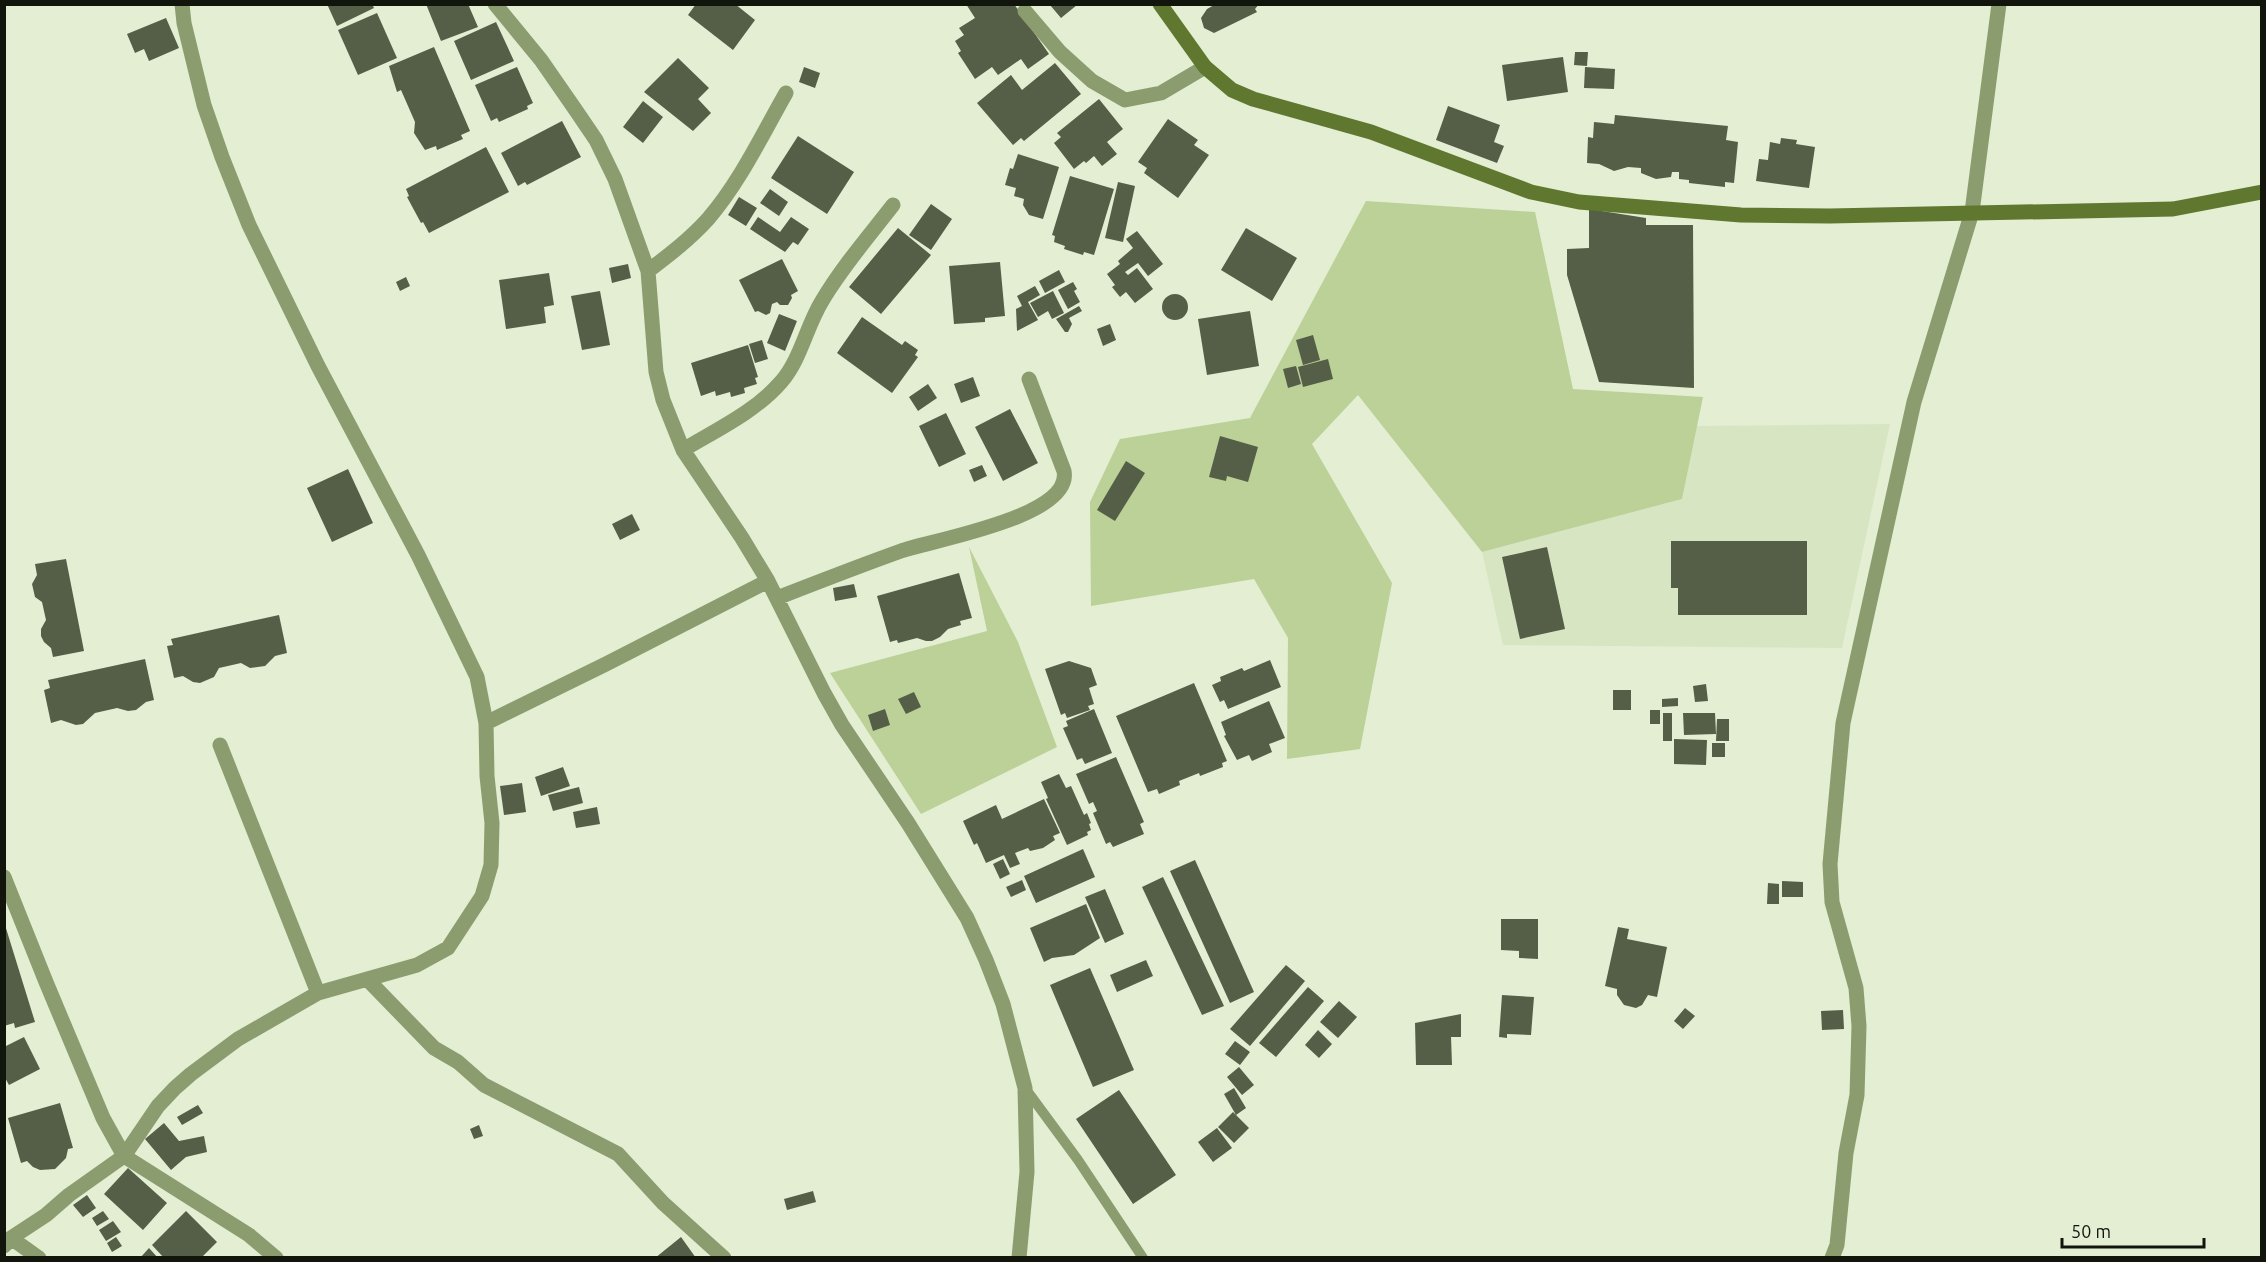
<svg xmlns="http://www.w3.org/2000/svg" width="2266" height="1262" font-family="Ubuntu,sans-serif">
<rect width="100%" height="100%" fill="#e3eed3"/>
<path fill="#d8e5c3" d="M1890 424 1842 648 1503 645 1482 552 1682 499 1695 426Z"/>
<path fill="#bbd198" d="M1366 201 1535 212 1573 389 1703 397 1682 499 1482 552 1358 395 1312 444 1392 583 1360 749 1287 759 1288 638 1254 579 1091 606 1090 502 1120 439 1250 418Z
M969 547 1018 642 1057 747 921 814 830 673 987 631Z"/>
<path fill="#555e47" d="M327 4H372L374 8 337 26Z
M426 4H468L478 27 441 41Z
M696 4H735L755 20 733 50 688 15Z
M966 4H1014L1049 54 1028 69 1021 59 998 75 992 67 975 79 958 53 961 51 955 41 964 35 959 28 975 18Z
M1216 4H1259L1255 9 1257 12 1214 33 1204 28 1201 18 1207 9Z
M1050 5H1077L1061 18Z
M377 13 397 58 358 75 338 30Z
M166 18 179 48 149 61 144 49 135 53 127 34Z
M496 22 514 61 471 80 454 41Z
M434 47 470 131 461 135 463 139 437 150 436 146 425 150 414 133 415 122 401 90 397 92 389 66Z
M1575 52H1588L1587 66 1574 65Z
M1563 57 1568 92 1507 101 1502 65Z
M678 58 709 88 698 99 711 113 693 131 644 92Z
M1055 63 1081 94 1024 141 1021 138 1013 145 977 103 1011 75 1022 90Z
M517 67 533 103 527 106 528 109 499 122 497 118 491 121 475 85Z
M804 67 820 73 815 88 799 82Z
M1585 67 1615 69 1614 89 1584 88Z
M1099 99 1123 129 1107 142 1117 154 1102 166 1094 156 1086 163 1084 161 1074 169 1054 143 1061 137 1057 133Z
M643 101 663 117 643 143 623 127Z
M1448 106 1500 125 1494 142 1504 146 1497 163 1436 140Z
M1615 115 1728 126 1726 140 1738 142 1734 183 1725 182V187L1689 183V180L1679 179V172H1672L1671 177 1656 179 1641 173V168L1628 167 1614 171 1599 164 1587 163 1588 137 1593 138 1594 122 1614 124Z
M1168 119 1198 140 1194 145 1209 155 1178 198 1144 173 1147 168 1138 162Z
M562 121 581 157 527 185 525 182 518 186 501 153Z
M798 136 854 172 827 214 771 178Z
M1781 138 1797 140 1796 144 1815 147 1809 188 1756 181 1759 159 1768 160 1770 142 1780 144Z
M486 147 509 192 429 233 423 222 421 223 407 197 409 196 406 189Z
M1018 154 1059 167 1043 219 1029 215 1023 205 1024 199 1014 196 1016 188 1005 185 1010 168 1013 169Z
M1070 176 1114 189 1094 255 1084 252 1083 255 1064 249 1065 246 1054 242 1055 236 1052 235Z
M1118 182 1135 186 1123 242 1105 238Z
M770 189 788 202 779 216 760 203Z
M739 197 757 208 746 226 728 215Z
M931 204 952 219 931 250 909 235Z
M1589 209 1646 218V225H1693L1694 388 1599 382 1567 275V249L1589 248Z
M758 217 780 232 791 217 809 229 798 245 793 242 785 252 750 229Z
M898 228 931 255 881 314 849 287Z
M1246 228 1297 258 1272 301 1221 270Z
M1137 231 1163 264 1148 276 1138 263 1125 272 1128 275 1137 268 1153 289 1135 303 1126 292 1120 297 1112 287 1115 285 1107 274 1120 264 1118 261 1133 248 1126 239Z
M782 259 798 291 791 295 792 298 788 305H780L777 302 772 304 770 313 766 315 758 311 755 312 739 280Z
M1000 262 1005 316 985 318V322L954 324 949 266Z
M628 264 631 278 612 283 609 268Z
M1059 270 1065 282 1045 293 1039 281Z
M549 273 554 305 544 307 546 323 506 329 499 280Z
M406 277 410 286 400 291 396 282Z
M1073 282 1077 289 1074 291 1080 302 1068 309 1058 290Z
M1035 286 1040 295 1028 302 1038 320 1017 331 1016 309 1022 306 1017 296Z
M600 291 610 345 582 350 571 296Z
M1053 291 1064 313 1052 319 1048 311 1038 317 1030 303Z
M1162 307a13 13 0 1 1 26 0a13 13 0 1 1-26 0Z
M1079 306 1082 311 1069 318 1072 324 1068 332H1065L1056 319Z
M1250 311 1259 366 1207 375 1198 319Z
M779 314 797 321 785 351 767 343Z
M862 317 902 345 905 341 918 350 915 355 918 357 892 393 837 353Z
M1110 324 1116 340 1103 346 1097 329Z
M1313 335 1320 360 1303 365 1296 340Z
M762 340 768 359 755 363 749 344Z
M748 345 758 377 755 378 757 384 744 388 745 393 731 397 730 392 716 396 715 391 701 396 691 363Z
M1328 359 1333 379 1303 387 1298 367Z
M1296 366 1301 384 1288 388 1283 369Z
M973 377 980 396 961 403 954 384Z
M928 384 937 398 918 411 909 397Z
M1010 409 1038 463 1003 481 975 427Z
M946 413 966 454 939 467 919 426Z
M1220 436 1258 447 1248 482 1227 476 1226 481 1209 477Z
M1126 461 1145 473 1115 521 1097 510Z
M982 465 987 476 974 482 969 470Z
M348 469 373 523 332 542 307 488Z
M632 514 640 530 620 540 612 524Z
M1671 541H1807V615H1678V588H1671Z
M1547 547 1565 629 1520 639 1502 557Z
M66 559 84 651 53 657 51 648 44 642 41 636V629L46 620 42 602 35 597 32 584 37 575 35 564Z
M959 573 972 618 960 621 961 625 948 629 940 637 932 641H926L917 638 898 643 897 640 890 642 877 596Z
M854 584 857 597 835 601 833 588Z
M279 615 287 653 275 656 265 666 250 668 241 663 219 668 214 677 200 683 193 682 183 676 174 678 167 646 173 645 171 639Z
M145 659 154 700 146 702 136 710 128 711 117 708 95 713 83 724 76 725 61 720 51 723 44 690 50 688 48 680Z
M1270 660 1281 687 1228 709 1224 700 1220 702 1212 685 1221 681 1220 677 1242 668 1244 671Z
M1069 661 1091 668 1097 685 1089 688 1094 704 1088 706 1090 710 1067 718 1065 713 1061 715 1045 669Z
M1194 683 1227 761 1222 763 1223 767 1200 776 1199 773 1179 781 1180 785 1159 794 1157 789 1148 792 1116 716Z
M1706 684 1708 701 1695 702 1693 686Z
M1613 690H1631V710H1613Z
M914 692 921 707 906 714 898 699Z
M1678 698V706L1662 707V699Z
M1269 701 1285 738 1269 744 1272 752 1252 761 1249 755 1237 760 1224 736 1226 735 1221 722Z
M885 709 890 725 873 731 868 715Z
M1094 709 1112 753 1085 764 1082 758 1077 760 1063 728 1068 726 1066 721Z
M1650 710H1660V724H1650Z
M1663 713H1672V741H1663Z
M1683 713H1715L1716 734 1684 735Z
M1717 719H1729V741H1716Z
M1674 739 1707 740 1706 765 1674 764Z
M1712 743H1725V757H1712Z
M1116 757 1144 822 1140 824 1144 834 1113 847 1110 842 1106 844 1093 813 1097 811 1093 802 1089 804 1076 774Z
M563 767 570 786 541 796 535 777Z
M1059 774 1066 788 1071 786 1084 815 1087 813 1091 823 1089 824 1091 830 1087 832 1088 835 1067 845 1046 799 1048 798 1041 782Z
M522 783 526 812 504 815 500 786Z
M579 787 583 803 553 811 548 795Z
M1044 799 1060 833 1053 836 1055 840 1043 848 1030 851 1028 848 1015 853 1020 864 1010 868 1004 855 986 863 977 843 974 845 963 821 996 805 1002 819Z
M597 807 600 824 576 828 573 812Z
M1083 849 1095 877 1036 903 1024 876Z
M1003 859 1010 874 1000 879 993 864Z
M1195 860 1254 992 1230 1003 1170 871Z
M1163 877 1224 1006 1202 1015 1142 887Z
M1022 880 1026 890 1011 897 1006 887Z
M1782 881 1803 882V897H1782Z
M1768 883 1779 884V904H1767Z
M1105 889 1124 934 1105 943 1085 897Z
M1086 904 1100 938 1074 955 1052 958 1044 962 1030 928Z
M1501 919H1538V959L1519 958V951L1501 950Z
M5 925 35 1022 15 1028 14 1023 4 1026Z
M1618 927 1629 929 1627 939 1667 947 1657 997 1648 995 1642 1005 1636 1008 1624 1005 1617 995V989L1605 986Z
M1146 960 1153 976 1117 992 1110 975Z
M1286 965 1305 981 1250 1046 1230 1029Z
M1090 968 1134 1070 1093 1087 1050 985Z
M1308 987 1324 1001 1276 1057 1259 1043Z
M1502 995 1534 997 1531 1035 1507 1034V1038L1499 1037Z
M1339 1001 1357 1017 1338 1038 1320 1022Z
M1685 1008 1695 1016 1683 1029 1674 1021Z
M1843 1010 1844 1029 1822 1030 1821 1011Z
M1461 1014V1037H1451L1452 1065H1416L1415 1023Z
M1318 1030 1332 1044 1319 1058 1305 1045Z
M24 1037 40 1069 9 1085 4 1076V1047Z
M1235 1041 1250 1052 1240 1065 1225 1054Z
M1239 1067 1254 1085 1242 1095 1227 1077Z
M1234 1088 1246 1108 1236 1115 1224 1094Z
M1119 1090 1176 1175 1133 1204 1076 1119Z
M60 1103 73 1148 68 1149 66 1158 55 1169 40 1170 33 1167 27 1161 21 1163 8 1118Z
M198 1105 203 1113 182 1125 177 1117Z
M1233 1112 1249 1128 1234 1143 1218 1127Z
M164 1123 179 1141 204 1136 207 1152 186 1157 171 1170 145 1139Z
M479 1125 483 1136 474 1139 470 1129Z
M1217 1128 1232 1148 1213 1162 1198 1142Z
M128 1168 167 1203 143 1230 104 1194Z
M813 1191 816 1202 787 1210 784 1199Z
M87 1195 96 1208 83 1217 73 1205Z
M103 1211 109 1219 97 1226 92 1218Z
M186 1211 217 1242 201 1258H164L152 1245Z
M113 1221 121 1232 106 1241 99 1230Z
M116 1237 122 1246 112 1252 107 1243Z
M681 1237 696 1258H655Z
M149 1248 158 1258H140Z"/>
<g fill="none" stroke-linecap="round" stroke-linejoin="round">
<path stroke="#8b9d6e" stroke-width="10" d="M1025 1088 1078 1160 1143 1258"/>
<path stroke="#8b9d6e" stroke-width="15" d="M495 4 541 60 577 112 596 140 615 179 648 271 656 372 663 400 683 450 742 538 768 581 824 693 842 725 908 823 967 918 986 960 1003 1004 1025 1088 1027 1172 1019 1258
M1025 11 1060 52 1092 81 1125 100 1161 93 1205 67
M648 271C669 255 690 239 708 219 740 182 762 135 786 93
M683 450C716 430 755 412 781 382 801 359 806 327 822 301 842 267 869 236 893 205
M777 598C818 582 859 566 901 551 932 540 1073 517 1064 471L1029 379
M486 723 606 664 768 581
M220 745 318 993
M4 877 46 982 103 1118 124 1156 249 1235 276 1258
M367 979 434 1048 458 1062 484 1085 618 1154 663 1203 724 1258
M11 1238 39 1258
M4 1246 11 1238 46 1215 69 1195 124 1156 158 1106 175 1088 191 1074 238 1039 318 993 417 965 448 948 482 896 491 865 492 823 487 776 486 723 477 677 418 555 318 366 249 225 222 157 204 105 184 23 182 4
M1832 1258 1837 1245 1846 1153 1857 1095 1859 1026 1856 988 1832 902 1830 864 1843 723 1914 402 1972 212 1999 4"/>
<path stroke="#5f772e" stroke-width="15" d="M1160 4 1205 67 1232 90 1253 99 1371 132 1531 192 1579 202 1741 215 1830 216 2173 209 2262 192"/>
</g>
<rect width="2266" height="1262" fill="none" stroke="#12150c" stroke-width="12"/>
<path d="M2062 1238v9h142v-9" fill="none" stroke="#12150c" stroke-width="3"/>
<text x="2071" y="1238" font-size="18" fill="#12150c" stroke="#e3eed3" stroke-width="4.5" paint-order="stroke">50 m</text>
</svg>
